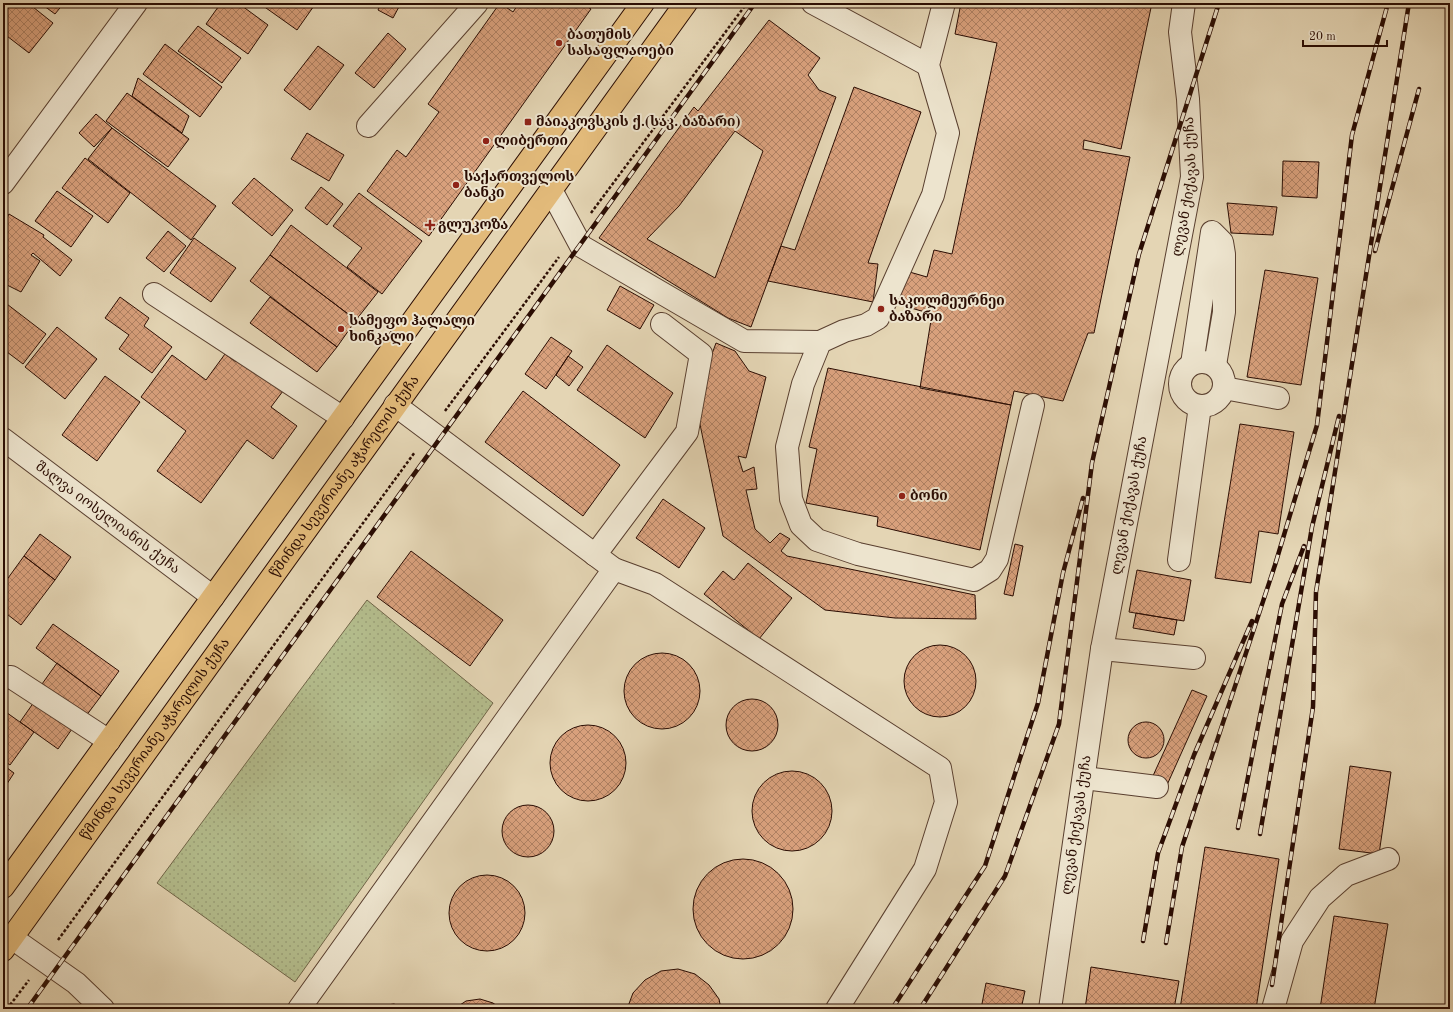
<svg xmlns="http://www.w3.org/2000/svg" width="1453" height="1012" font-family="'Old Standard TT','Noto Serif Georgian',serif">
<defs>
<pattern id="grass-dots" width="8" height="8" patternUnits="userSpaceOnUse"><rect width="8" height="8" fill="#b4bd8d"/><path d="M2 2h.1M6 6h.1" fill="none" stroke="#9ba178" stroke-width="1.8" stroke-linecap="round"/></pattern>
<pattern id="building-cross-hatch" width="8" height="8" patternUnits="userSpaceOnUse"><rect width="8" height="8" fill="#d8a07c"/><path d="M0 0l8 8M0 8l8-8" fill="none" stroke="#af8163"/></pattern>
</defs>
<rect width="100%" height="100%" fill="#e4d5b4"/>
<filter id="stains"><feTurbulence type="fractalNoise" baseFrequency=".005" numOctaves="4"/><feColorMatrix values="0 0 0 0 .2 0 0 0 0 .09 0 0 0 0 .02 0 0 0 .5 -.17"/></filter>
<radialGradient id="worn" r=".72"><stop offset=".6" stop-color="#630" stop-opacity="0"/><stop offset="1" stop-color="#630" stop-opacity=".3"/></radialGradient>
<path fill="url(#grass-dots)" stroke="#706548" d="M367 600 493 703 295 982 157 883Z"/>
<path fill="url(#building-cross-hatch)" stroke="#2b0d03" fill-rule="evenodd" d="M3 3H28L53 23 29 53 3 33Z
M40 3H64L55 14Z
M221 3H238L268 25 248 54 206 24Z
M259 3H316L297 30Z
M381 3H401L393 18 378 10Z
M500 3 513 12 519 3H581L591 9 429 236 367 191 397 150 406 157 439 112 428 104Z
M961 3H1152L1121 149 1084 140 1083 149 1130 157 1094 333H1088L1063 401 1014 391 1011 405 920 388 932 314 897 304 906 271 927 277 934 250 952 254 997 43 955 34Z
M769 20 820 58 808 75 819 90 836 97 751 327 728 318 599 238 694 107 698 111ZM735 131 763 151 715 278 647 239 679 206Z
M198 26 241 58 222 83 178 51Z
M388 33 406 49 374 88 355 73Z
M165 44 222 87 200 117 143 74Z
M318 46 344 65 310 110 284 90Z
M138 78 189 116 182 133 132 96Z
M854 87 921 112 868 263 878 264 873 302 768 281 781 246 795 250Z
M127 93 189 139 168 167 106 121Z
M96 114 112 128 94 147 79 133Z
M112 128 216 206 191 240 88 159Z
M307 133 344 155 329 181 291 159Z
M85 158 130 193 108 223 62 188Z
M1283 161 1319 162 1317 198 1282 196Z
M254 178 293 210 272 236 232 203Z
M321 187 343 204 327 225 305 208Z
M57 191 93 216 71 247 35 221Z
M359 193 422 241 382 294 347 267 362 248 333 226Z
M1227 203 1277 207 1273 235 1231 233Z
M9 214 44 235 43 237 72 260 60 276 33 253 31 255 40 261 21 292 3 283V224Z
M291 225 378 292 356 320 270 255Z
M168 231 186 246 164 272 146 258Z
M194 238 236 268 211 302 170 273Z
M270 255 356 320 337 347 250 281Z
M1265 270 1318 278 1301 385 1247 377Z
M620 286 654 305 640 329 607 310Z
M120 297 149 318 144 326 172 347 152 373 119 349 129 335 105 318Z
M270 297 337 347 317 372 250 323Z
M3 301 46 334 23 364 3 349Z
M57 327 97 359 65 399 25 367Z
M551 337 572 351 546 389 525 374Z
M716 343 735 351 749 371 766 377 746 458 738 456 743 472 754 467 757 489 746 490 755 529 770 543 780 533 790 539 781 551 787 556 975 595 976 619 895 618 825 610 723 536 695 400Z
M607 345 673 393 645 438 577 390Z
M225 354 236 362 242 354 286 387 271 407 297 426 273 459 247 440 201 503 157 471 186 431 141 397 172 355 206 380Z
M568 356 583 367 569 386 556 375Z
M828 368 1011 405 980 550 877 526 878 517 806 503 817 449 809 447Z
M105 376 140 402 97 461 62 435Z
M523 391 620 465 583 516 485 442Z
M1240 424 1294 432 1278 534 1259 531 1251 583 1215 578Z
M663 499 705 528 679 568 636 538Z
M40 534 71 557 55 580 24 556Z
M1015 544 1023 546 1013 596 1004 594Z
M411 551 503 620 470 666 377 597Z
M24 556 55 580 21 625 3 611V585Z
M748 563 792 598 759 639 704 594 723 571 734 580Z
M1137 570 1191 580 1184 621 1129 612Z
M1136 613 1177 620 1174 635 1133 628Z
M53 624 119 671 101 696 36 648Z
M904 681a36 36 0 1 1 72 0a36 36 0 1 1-72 0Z
M624 691a38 38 0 1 1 76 0a38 38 0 1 1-76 0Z
M57 663 101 696 86 716 42 684Z
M1192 690 1207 696 1167 785 1152 778Z
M726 725a26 26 0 1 1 52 0a26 26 0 1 1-52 0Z
M34 702 72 729 58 749 20 722Z
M3 710 34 732 10 765 3 760Z
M1128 740a18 18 0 1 1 36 0a18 18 0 1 1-36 0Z
M550 763a38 38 0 1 1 76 0a38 38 0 1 1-76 0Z
M3 765 14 773 3 790Z
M1350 766 1391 772 1379 854 1339 849Z
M752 811a40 40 0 1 1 80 0a40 40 0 1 1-80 0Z
M502 831a26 26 0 1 1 52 0a26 26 0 1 1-52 0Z
M3 811 8 815 3 823Z
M1205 847 1279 859 1256 1009H1180Z
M693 909a50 50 0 1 1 100 0a50 50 0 1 1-100 0Z
M449 913a38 38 0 1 1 76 0a38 38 0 1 1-76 0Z
M1334 916 1388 924 1374 1009H1320Z
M1091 967 1179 981 1174 1009H1085Z
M678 969 695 974 709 985 719 999 721 1009H627L633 993 645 980 661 971Z
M986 983 1025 991 1021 1009H981Z
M480 999 493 1003 501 1009H454L466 1001Z
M394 1004 405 1009H381L387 1005Z"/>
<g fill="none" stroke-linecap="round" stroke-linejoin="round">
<defs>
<g id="minor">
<path d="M813 3 928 65"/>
<path d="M944 3 928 65 948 133 933 195 878 318 866 325 844 331 820 342 803 384 787 447 791 499 801 525 817 540 858 554 974 580 990 570 997 559 1033 405"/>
<path d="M368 126 477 3"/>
<path d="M3 183 136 3"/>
<path d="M551 190 581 246 744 341 820 342"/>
<path d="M154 294 343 418"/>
<circle cx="1202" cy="384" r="22"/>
<path d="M1192 364 1212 232 1222 242 1224 254V312L1215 365"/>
<path d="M1224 388 1278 398"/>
<path d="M395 405 614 569 655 584 940 768 946 802 925 869 837 1009"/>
<path id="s1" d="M3 439 213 597"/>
<path d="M595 555 687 432 701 354 662 324"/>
<path d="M1179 560 1200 406"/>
<path d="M1102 649 1194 658"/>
<path d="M3 678 11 677 109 741"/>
<path d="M1084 778 1157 787"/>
<path d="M12 938 76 983 103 1009"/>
<path d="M299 1009 614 569"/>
<path id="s2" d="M1050 1009 1102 649 1192 177 1188 99 1180 32 1184 3"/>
<path d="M1273 1009 1292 941 1320 898 1346 875 1388 859"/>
</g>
<g id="major">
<path d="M3 887 643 3"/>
<path id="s3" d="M3 950 686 3"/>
</g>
</defs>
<use href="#minor" stroke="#593f2f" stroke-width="24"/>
<use href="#major" stroke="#2b0d03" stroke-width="24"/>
<path stroke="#2b0d03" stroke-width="2.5" stroke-dasharray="3 2" stroke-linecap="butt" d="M591 213 747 3
M445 411 559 257
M58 940 415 452
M7 1009 29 980"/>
<use href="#minor" stroke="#ede4ce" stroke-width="22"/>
<use href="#major" stroke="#e2ba7a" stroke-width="22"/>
<defs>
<path id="rail" d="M1375 251 1419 89
M1238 828 1282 604 1304 546
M1260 834 1312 527 1339 416
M1143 941 1158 853 1194 755 1252 621
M1166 943 1182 847 1275 565 1317 425 1352 135 1388 3
M1272 985 1313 707 1316 592 1409 3
M27 1009 755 3
M892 1009 985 866 1038 703 1063 573 1083 498
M920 1009 1005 876 1059 724 1092 463 1139 254 1219 3"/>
</defs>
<use href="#rail" stroke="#2b0d03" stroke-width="4.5"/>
<use href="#rail" stroke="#ede4ce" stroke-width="3" stroke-dasharray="9" stroke-linecap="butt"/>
</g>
<g fill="#8f2418" stroke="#ede4ce" stroke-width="1.5">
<circle cx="559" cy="43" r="4"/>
<rect x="524" y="118" width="8" height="8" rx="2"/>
<circle cx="486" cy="141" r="4"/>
<circle cx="456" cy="185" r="4"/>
<path d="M428 219h4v4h4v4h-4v4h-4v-4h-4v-4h4z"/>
<circle cx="881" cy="309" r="4"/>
<circle cx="341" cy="329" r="4"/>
<circle cx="902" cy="496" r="4"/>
</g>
<g text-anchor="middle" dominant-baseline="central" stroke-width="4" stroke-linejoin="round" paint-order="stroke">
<g font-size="14" font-weight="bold" fill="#2b0d03" stroke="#ede4ce" text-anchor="start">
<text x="567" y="35">ბათუმის<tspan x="567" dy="16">სასაფლაოები</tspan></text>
<text x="536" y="122">მაიაკოვსკის ქ.(საკ. ბაზარი)</text>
<text x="494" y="141">ლიბერთი</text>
<text x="464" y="177">საქართველოს<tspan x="464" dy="16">ბანკი</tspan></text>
<text x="438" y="225">გლუკოზა</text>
<text x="889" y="301">საკოლმეურნეი<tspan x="889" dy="16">ბაზარი</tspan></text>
<text x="349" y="321">სამეფო ჰალალი<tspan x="349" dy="16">ხინკალი</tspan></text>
<text x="910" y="496">ბონი</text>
</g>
<g font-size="14" fill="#2b0d03" stroke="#ede4ce">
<text stroke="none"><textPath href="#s2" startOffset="834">ლევან ქიქავას ქუჩა</textPath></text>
<text stroke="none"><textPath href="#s3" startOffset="584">წმინდა სევერიანე აჭარელის ქუჩა</textPath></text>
<text stroke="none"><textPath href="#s2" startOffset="510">ლევან ქიქავას ქუჩა</textPath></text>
<text stroke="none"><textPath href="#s1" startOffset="131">შალვა იოსელიანის ქუჩა</textPath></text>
<text stroke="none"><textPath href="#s3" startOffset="260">წმინდა სევერიანე აჭარელის ქუჩა</textPath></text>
<text stroke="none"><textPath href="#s2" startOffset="186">ლევან ქიქავას ქუჩა</textPath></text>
</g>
</g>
<rect width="1453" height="1012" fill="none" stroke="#e4d5b4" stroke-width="16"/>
<rect x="4" y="4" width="1445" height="1004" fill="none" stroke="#2b0d03" stroke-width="2"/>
<rect x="8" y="8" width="1437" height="996" fill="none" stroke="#2b0d03"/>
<path d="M1303 40v6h84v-6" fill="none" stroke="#2b0d03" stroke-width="2"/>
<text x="1309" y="40" font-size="12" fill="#2b0d03" stroke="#ede4ce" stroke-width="3" paint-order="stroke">20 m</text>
<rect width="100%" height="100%" filter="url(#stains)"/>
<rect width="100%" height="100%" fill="url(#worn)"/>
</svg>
